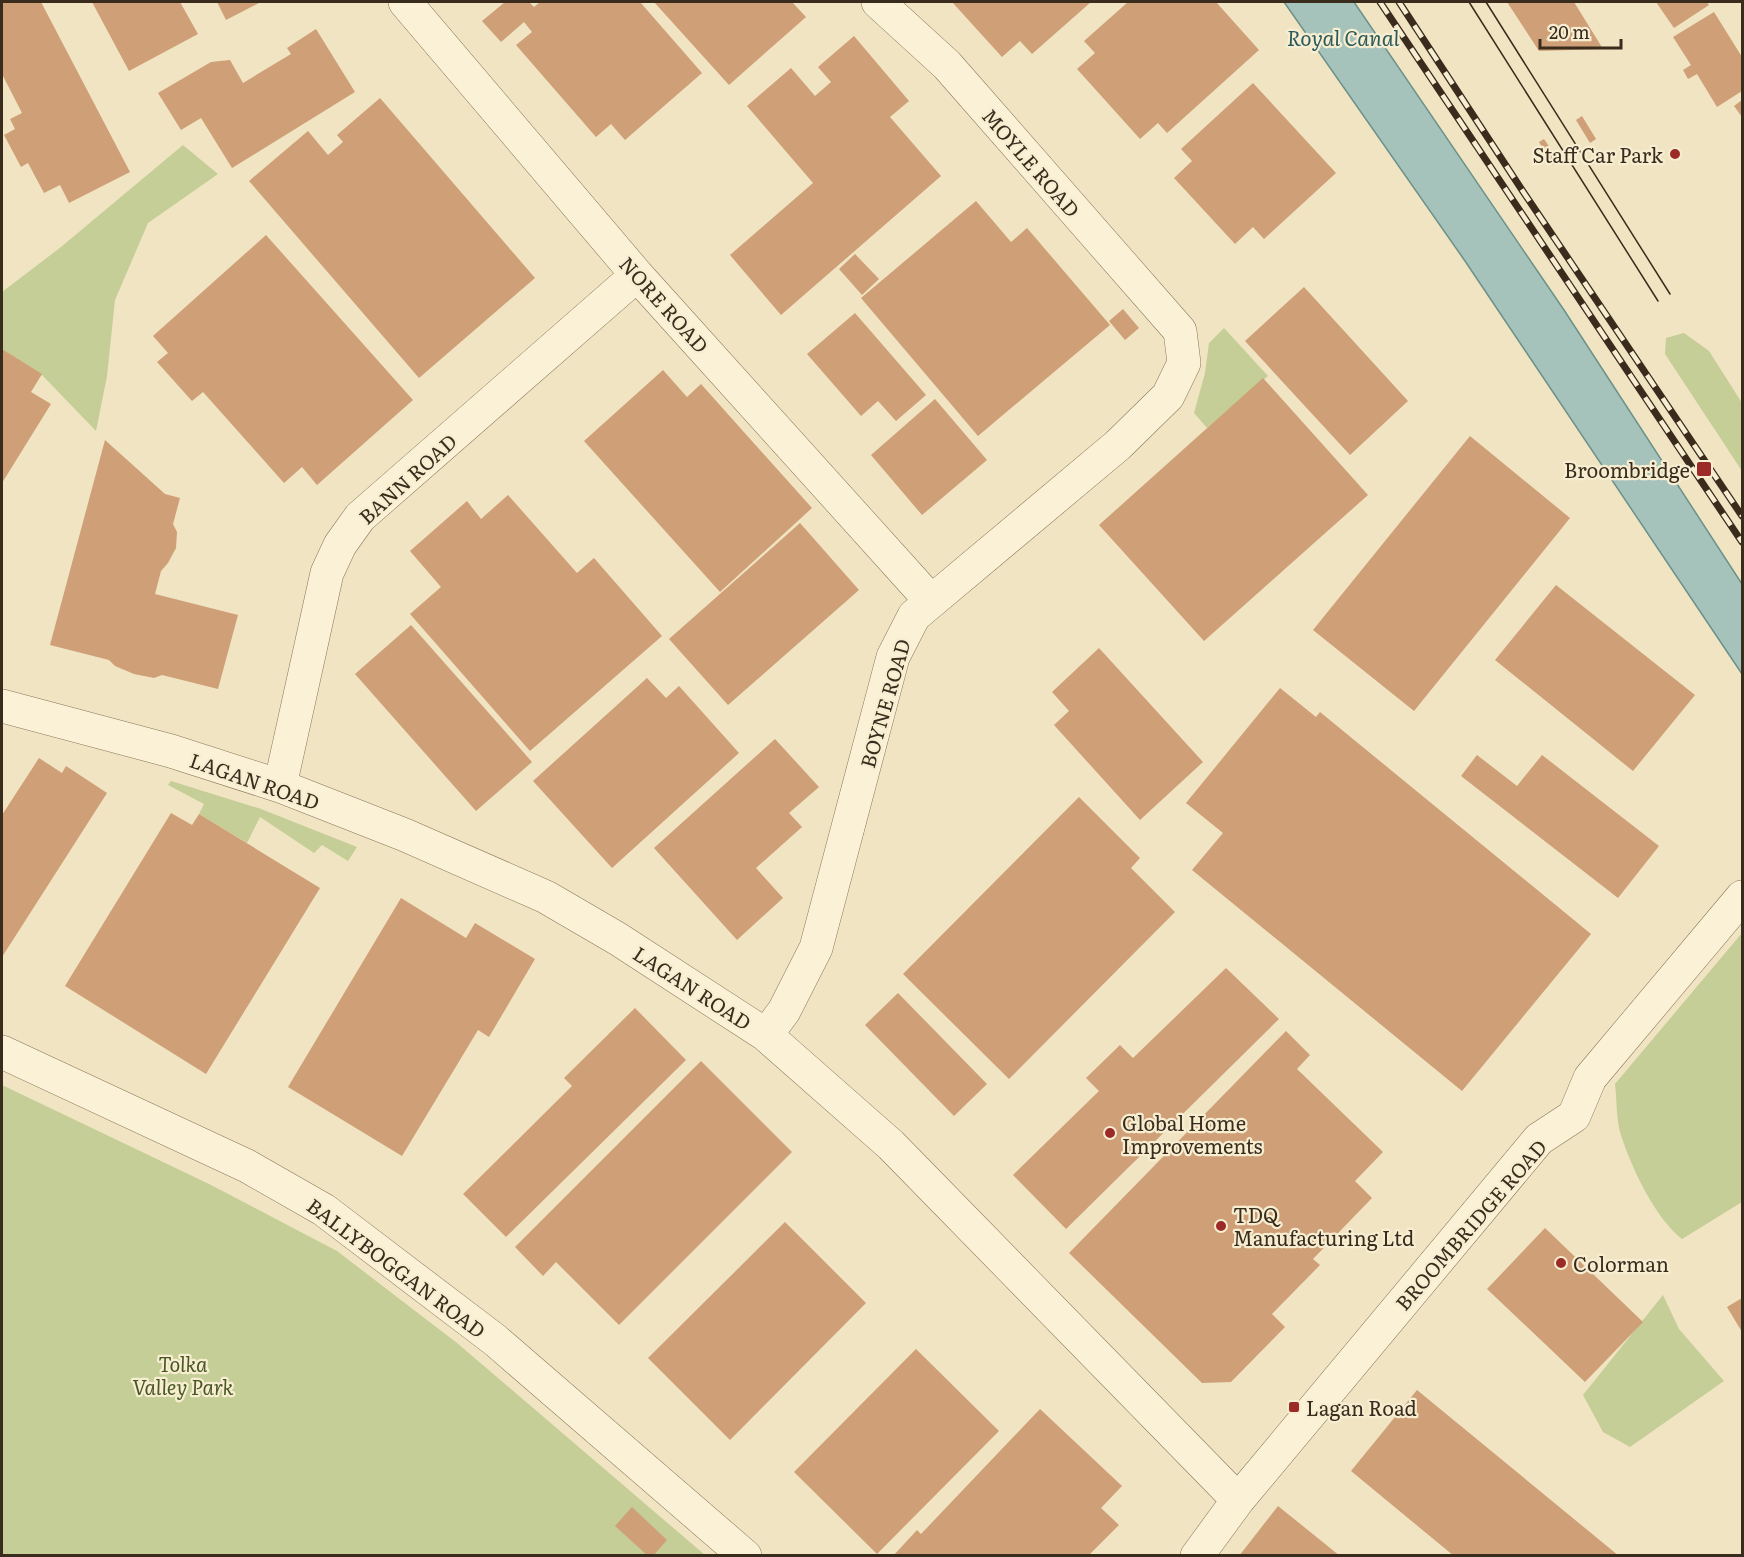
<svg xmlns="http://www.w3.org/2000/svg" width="1744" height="1557" font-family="Literata,serif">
<rect width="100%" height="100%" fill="#f0e4c2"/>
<path fill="#c5ce96" d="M183 145 218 174 148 223 115 300 107 376 96 431 42 375 2 349V292L61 247Z
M1224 328 1268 376 1207 428 1194 413 1205 373 1209 343Z
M1684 333 1709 351 1742 403V471L1665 354 1666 338Z
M171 781 261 809 357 847 348 861 322 845 314 853 260 817 247 843 199 814 204 804 168 785Z
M1742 933V1202L1682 1239C1655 1218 1631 1167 1621 1135 1616 1120 1617 1100 1615 1084Z
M2 1085 209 1184 337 1251 457 1343 705 1555H2Z
M1663 1295 1679 1329 1724 1381 1630 1447 1603 1432 1583 1395Z"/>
<path fill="#a5c2bb" stroke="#6b9189" stroke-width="1.5" d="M1284 2H1354L1564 310 1742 584V674L1465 261Z"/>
<path fill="#cf9f77" d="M2 2H41L130 172 69 203 60 185 44 193 28 163 21 167 4 135 15 129 10 119 22 113 2 74Z
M92 2H180L198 34 129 71Z
M217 2H261L226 20Z
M505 2H529L534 7 540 2H640L702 73 625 140 611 124 596 137 516 45 532 32 524 22 501 42 482 21Z
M654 2H792L806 17 729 85Z
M952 2H1091L1032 54 1020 41 1002 57Z
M1128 2H1216L1259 50 1167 133 1158 123 1140 139 1077 69 1095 53 1084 41Z
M1507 2H1574L1603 49 1539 51Z
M1656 2H1707L1709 5 1674 28Z
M1714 12 1742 57V91L1717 107 1697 74 1688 79 1683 70 1691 65 1673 37Z
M316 29 355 92 232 168 201 118 181 130 158 93 211 62 230 60 243 83 291 54 287 48Z
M854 36 909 101 890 117 941 176 781 315 730 255 813 183 747 106 791 68 815 96 831 82 818 67Z
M1253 83 1336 173 1264 239 1253 227 1235 244 1174 178 1192 161 1181 149Z
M380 98 535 278 419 378 249 181 308 131 328 155 343 142 337 135Z
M1742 100V117L1734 106Z
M1582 116 1596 139 1590 143 1576 120Z
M1544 139 1559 161 1553 165 1539 142Z
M976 201 1011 242 1027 228 1110 325 978 436 861 298Z
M266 235 413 400 317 485 302 467 284 483 203 392 192 401 157 362 168 353 153 336Z
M855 254 879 279 862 295 839 269Z
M1304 287 1408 401 1350 455 1245 341Z
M1123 309 1139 328 1125 340 1109 321Z
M855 313 926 395 896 421 878 401 861 416 807 354Z
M2 349 42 374 31 392 51 404 2 483Z
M663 370 687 397 701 384 812 508 720 592 584 441Z
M1263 378 1368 495 1204 641 1099 525Z
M935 399 987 460 922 515 871 455Z
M1470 436 1570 518 1414 711 1313 630Z
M105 440 165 494 180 498 173 524 177 532 176 548 168 563 161 571 155 594 238 615 218 689 162 675 154 678 134 674 115 666 109 660 50 645Z
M508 495 577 573 594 558 662 636 530 751 410 614 441 587 410 551 467 501 481 519Z
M800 523 859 590 728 705 669 639Z
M1556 585 1695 695 1633 771 1495 660Z
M411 625 532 762 476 811 355 674Z
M1099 648 1203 762 1140 820 1054 725 1069 711 1052 692Z
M647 678 666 698 679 686 739 753 612 868 533 781Z
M1280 688 1316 717 1320 712 1591 934 1462 1091 1192 870 1223 833 1186 803Z
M775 739 819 787 789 813 802 827 756 868 783 898 737 940 654 848Z
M1477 755 1517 786 1542 755 1659 846 1618 898 1461 776Z
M39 758 62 773 66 766 107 793 2 957V815Z
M1079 797 1140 858 1131 868 1175 912 1009 1079 903 974Z
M171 813 192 825 199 814 320 888 206 1074 65 986Z
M401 898 466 938 475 923 535 959 489 1037 478 1030 402 1156 288 1087Z
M1226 968 1279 1019 1066 1229 1013 1175 1099 1091 1086 1078 1120 1045 1133 1058Z
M898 993 987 1084 954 1116 865 1025Z
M635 1008 686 1060 506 1237 463 1194 572 1086 564 1078Z
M1286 1031 1310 1055 1297 1069 1383 1152 1355 1181 1372 1198 1313 1259 1320 1265 1272 1314 1285 1327 1231 1382 1202 1383 1069 1253Z
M701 1061 792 1152 619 1325 556 1262 543 1276 515 1247Z
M785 1222 866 1303 730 1440 648 1358Z
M1545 1228 1643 1322 1585 1382 1487 1289Z
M1742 1298V1332L1727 1307Z
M916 1349 999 1431 877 1554 794 1472Z
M1417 1390 1619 1556H1454L1351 1471Z
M1040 1409 1122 1486 1101 1508 1119 1525 1088 1556H893L917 1530 921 1534Z
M1278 1506 1340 1556H1239Z
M632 1507 667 1540 653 1556H648L615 1526Z"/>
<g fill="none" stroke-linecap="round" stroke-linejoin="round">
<defs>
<path id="minor" d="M405 2 637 275 931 601
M2 706 171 751 280 786 405 835 546 897 618 939 766 1035 891 1145 1238 1500
M280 786 327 573 340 545 360 517 637 275
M766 1035 784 1011 816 948 893 657 914 616 1118 445 1168 396 1184 363 1180 331 947 65 878 2
M2 1052 247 1166 324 1210 495 1340 745 1556
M1197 1556 1238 1500 1539 1139 1574 1116 1590 1078 1742 897"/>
</defs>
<use href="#minor" stroke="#8a7559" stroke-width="34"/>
<use href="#minor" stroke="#faf1d6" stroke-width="33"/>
<path stroke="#3a2c1d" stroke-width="1.5" d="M1469 2 1658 301
M1486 2 1670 294"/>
<defs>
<path id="rail" d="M1380 2 1742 542
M1399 2 1522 190 1742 516"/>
</defs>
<use href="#rail" stroke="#3a2c1d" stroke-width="7"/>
<use href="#rail" stroke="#f7eed2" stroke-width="4.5" stroke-dasharray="14" stroke-linecap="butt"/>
</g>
<g fill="#9c2a26" stroke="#f7eed2" stroke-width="2">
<circle cx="1675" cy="154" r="6"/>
<rect x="1696" y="461" width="16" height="16" rx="3"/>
<circle cx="1110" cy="1133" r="6"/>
<circle cx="1221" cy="1226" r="6"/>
<circle cx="1561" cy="1263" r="6"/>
<rect x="1288" y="1401" width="12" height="12" rx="3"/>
</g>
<g text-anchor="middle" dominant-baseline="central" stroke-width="4.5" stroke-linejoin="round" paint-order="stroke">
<g font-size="20" fill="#3a2c1d" stroke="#f7eed2" text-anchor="start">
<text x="1663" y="154" text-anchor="end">Staff Car Park</text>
<text x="1690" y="469" text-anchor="end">Broombridge</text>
<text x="1122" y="1122">Global Home<tspan x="1122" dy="23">Improvements</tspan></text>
<text x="1233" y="1214">TDQ<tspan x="1233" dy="23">Manufacturing Ltd</tspan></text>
<text x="1573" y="1263">Colorman</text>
<text x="1306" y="1407">Lagan Road</text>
</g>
<g font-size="20" fill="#3a2c1d" stroke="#f7eed2">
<text transform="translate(1032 162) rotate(49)">MOYLE ROAD</text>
<text transform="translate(665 304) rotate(48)">NORE ROAD</text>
<text transform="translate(407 478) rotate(-42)">BANN ROAD</text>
<text transform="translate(884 703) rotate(-74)">BOYNE ROAD</text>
<text transform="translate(255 780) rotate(19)">LAGAN ROAD</text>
<text transform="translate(693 987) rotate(33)">LAGAN ROAD</text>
<text transform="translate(1470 1224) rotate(-49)">BROOMBRIDGE ROAD</text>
<text transform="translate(397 1267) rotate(37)">BALLYBOGGAN ROAD</text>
</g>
<g font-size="20" font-style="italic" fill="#485723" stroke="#f7eed2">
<text x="183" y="1363">Tolka<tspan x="183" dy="23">Valley Park</tspan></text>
</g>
<g font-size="21" font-style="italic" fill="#2c5a59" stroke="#f7eed2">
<text x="1343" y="36">Royal Canal</text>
</g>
</g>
<rect width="1744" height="1557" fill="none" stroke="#3a2c1d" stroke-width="6"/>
<path d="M1540 39v9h81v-9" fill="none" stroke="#3a2c1d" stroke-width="3"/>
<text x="1549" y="39" font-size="18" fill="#3a2c1d" stroke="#f7eed2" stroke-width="4.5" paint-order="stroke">20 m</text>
</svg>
